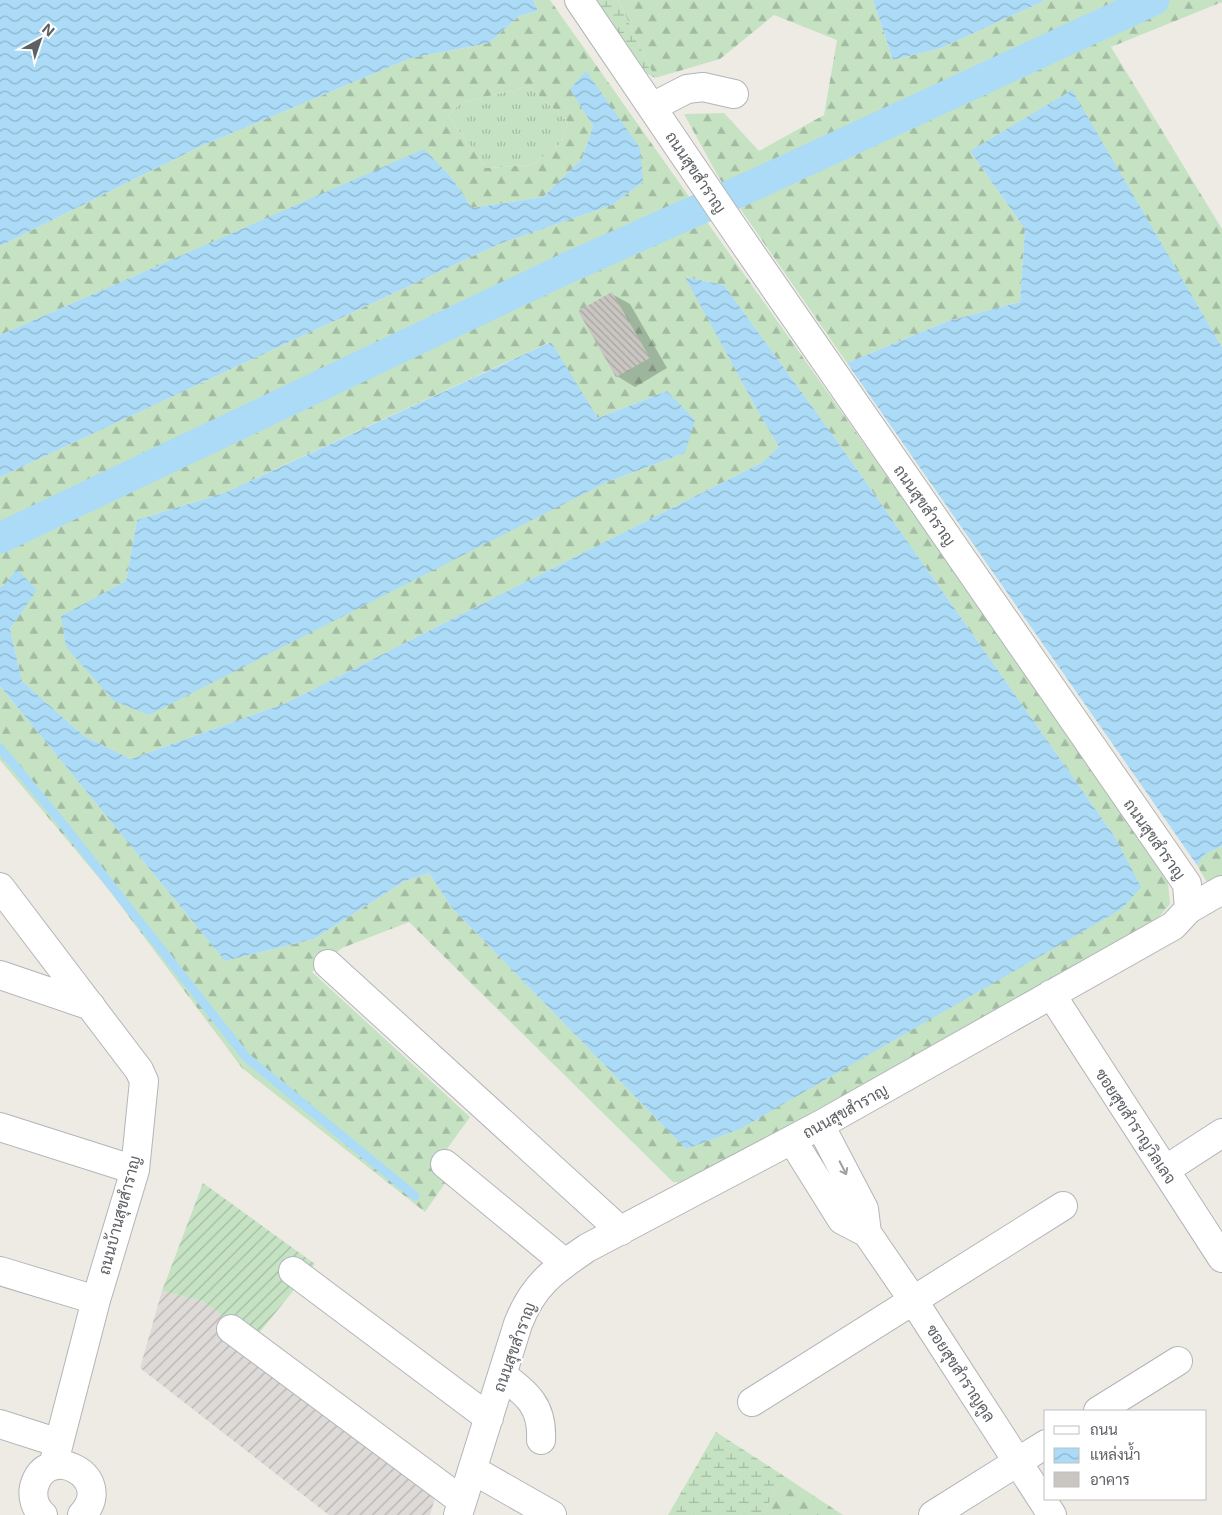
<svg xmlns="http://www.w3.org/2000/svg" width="1222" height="1515" font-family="Inter,Sarabun,sans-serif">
<defs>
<pattern id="industrial-furrows" width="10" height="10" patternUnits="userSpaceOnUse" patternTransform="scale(1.25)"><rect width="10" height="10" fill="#dddad7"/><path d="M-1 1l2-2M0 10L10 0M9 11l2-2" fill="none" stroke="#b6b4b2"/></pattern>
<pattern id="grass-tufts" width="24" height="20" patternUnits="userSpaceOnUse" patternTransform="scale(1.25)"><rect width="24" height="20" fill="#c5e3c3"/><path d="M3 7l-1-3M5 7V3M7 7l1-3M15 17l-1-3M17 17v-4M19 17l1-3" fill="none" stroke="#a3bba2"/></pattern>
<pattern id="forest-firs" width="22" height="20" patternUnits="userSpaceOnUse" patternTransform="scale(1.25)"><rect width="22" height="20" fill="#c5e3c3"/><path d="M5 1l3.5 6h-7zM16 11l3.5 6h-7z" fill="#a3bba2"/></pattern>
<pattern id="wetland-marsh" width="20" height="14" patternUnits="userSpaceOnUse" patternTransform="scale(1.25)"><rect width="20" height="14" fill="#c5e3c3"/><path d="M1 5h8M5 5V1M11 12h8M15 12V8" fill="none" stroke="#a3bba2"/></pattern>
<pattern id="garden-furrows" width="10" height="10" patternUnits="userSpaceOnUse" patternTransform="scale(1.25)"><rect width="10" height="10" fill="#c5e3c3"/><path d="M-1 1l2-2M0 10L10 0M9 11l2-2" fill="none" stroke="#a3bba2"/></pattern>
<pattern id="water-waves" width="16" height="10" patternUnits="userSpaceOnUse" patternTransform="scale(1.25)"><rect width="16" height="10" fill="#abdbf7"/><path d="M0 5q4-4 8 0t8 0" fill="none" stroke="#8eb5cc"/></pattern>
<pattern id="building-back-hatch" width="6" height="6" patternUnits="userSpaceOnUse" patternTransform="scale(1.25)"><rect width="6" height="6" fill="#c9c6c2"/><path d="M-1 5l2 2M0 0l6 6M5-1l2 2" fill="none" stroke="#a6a4a1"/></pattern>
</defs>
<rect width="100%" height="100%" fill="#eeebe5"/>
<path fill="url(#industrial-furrows)" d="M162 1291 202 1301 255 1338 441 1477 430 1515H329L140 1368Z"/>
<path fill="url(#grass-tufts)" d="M529 86 568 122 560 144 532 165 486 168 448 116 460 103Z"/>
<path fill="url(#forest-firs)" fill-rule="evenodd" d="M533 0H550L1167 872 1170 904 1154 923 1021 1000 687 1183 673 1182 409 922 342 948 312 972 470 1117 437 1163 450 1176 425 1212 242 1068 109 890 0 760V686L225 961 314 939 405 881 429 873 452 908 686 1149 1122 909 1140 887 1115 837 837 441 724 285 686 277 754 404 780 448 763 462 286 703 131 759 84 736 22 681 10 629 36 590 4 585 0 587V477L499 244 612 205 643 182 571 89 593 126 582 159 543 197 472 208 452 178 424 150 0 335V246L199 147 411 58 489 43 519 16 538 11ZM529 86 568 122 560 144 532 165 486 168 448 116 460 103ZM550 342 598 418 667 391 685 453 607 482 62 616 126 581 137 520 224 493Z
M618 0H873L893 60 941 48 1046 0H1222V2L1111 47 1222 229V347L1072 91 970 151 1025 229 1020 302 948 321 847 363 719 178 684 114 724 113 759 151 824 115 837 40 774 15 720 59 655 78Z
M1222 846V880L1209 886 1197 865 1205 854Z
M784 1476 843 1515H762Z"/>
<path fill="url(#wetland-marsh)" d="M587 0H618L655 78 634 66Z
M716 1432 784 1476 762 1515H668Z"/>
<path fill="url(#garden-furrows)" d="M203 1183 315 1264 255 1338 202 1301 162 1291Z"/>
<path fill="url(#water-waves)" d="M0 0H533L538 11 519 16 489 43 411 58 199 147 0 246Z
M873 0H1046L941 48 893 60Z
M586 71 640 148 643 182 612 205 499 244 0 477V335L424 149 452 178 472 208 543 197 582 159 593 126 570 89Z
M1072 90 1222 347V846L1205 854 1197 865 847 363 948 321 1020 302 1025 229 970 151Z
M685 277 724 285 837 441 1115 837 1141 887 1122 909 740 1129 686 1149 452 908 429 873 405 881 314 939 225 961 0 686V587L4 585 17 569 37 590 10 629 22 681 84 736 131 759 286 703 763 462 779 447 754 404Z
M551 342 598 418 667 391 695 420 685 453 607 482 149 715 114 701 66 647 61 616 126 581 137 520 224 493Z"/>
<path fill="#0003" d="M612 294 630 304 667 368 635 387 617 376Z"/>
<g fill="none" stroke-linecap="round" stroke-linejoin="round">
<path stroke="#abdbf7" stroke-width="9" d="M0 748 62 823 246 1057 415 1196"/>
<path stroke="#abdbf7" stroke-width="31" d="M0 538 565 269 756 184 1154 0"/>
</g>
<path fill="url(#building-back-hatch)" d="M612 292 650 358 616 377 578 311Z"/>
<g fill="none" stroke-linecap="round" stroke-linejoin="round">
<defs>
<path id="minor" d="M652 107 687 89 703 87 734 94
M0 887 139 1070 144 1081 135 1170 96 1300 53 1466
M1189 909 1222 890
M328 964 621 1231
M0 975 91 1006
M1051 994 1222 1258
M0 1127 135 1170
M792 1140 842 1220 867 1233 864 1209 820 1125
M445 1164 565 1263
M1165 1170 1222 1133
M867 1233 913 1300 1052 1515
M0 1271 96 1300
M293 1271 489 1418
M231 1329 462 1501
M502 1375C527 1394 543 1406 541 1440
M752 1402 1063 1206
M1098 1411 1178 1361
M0 1424 59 1443
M473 1470 552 1515
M43 1515C35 1508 32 1497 34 1487 46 1440 117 1477 82 1515
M458 1515 518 1324C533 1285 553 1271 587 1248L820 1125 1173 926 1189 909 1187 884 739 236 579 0
M933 1515 1046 1444"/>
</defs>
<use href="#minor" stroke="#b2b5b8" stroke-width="30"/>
<use href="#minor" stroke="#fff" stroke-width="28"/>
</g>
<defs><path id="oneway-shaft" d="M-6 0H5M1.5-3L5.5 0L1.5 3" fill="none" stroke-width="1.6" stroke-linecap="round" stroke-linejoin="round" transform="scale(1.25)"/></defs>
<use stroke="#9ea0a2" href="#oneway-shaft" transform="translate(843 1168) rotate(63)"/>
<g text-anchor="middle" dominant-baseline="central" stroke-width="4" stroke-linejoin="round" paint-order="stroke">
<g font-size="16" fill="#5d6064" stroke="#fff">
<text transform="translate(696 172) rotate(56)">ถนนสุขสำราญ</text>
<text transform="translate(925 505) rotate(55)">ถนนสุขสำราญ</text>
<text transform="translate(1155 839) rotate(55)">ถนนสุขสำราญ</text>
<text transform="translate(845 1111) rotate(-29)">ถนนสุขสำราญ</text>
<text transform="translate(1136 1126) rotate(57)">ซอยสุขสำราญวิลเลจ</text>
<text transform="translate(119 1215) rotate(-75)">ถนนบ้านสุขสำราญ</text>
<text transform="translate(514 1347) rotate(-70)">ถนนสุขสำราญ</text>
<text transform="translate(961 1373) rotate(57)">ซอยสุขสำราญคูล</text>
</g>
</g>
<rect x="1044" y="1410" width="162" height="90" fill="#ffffff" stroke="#bebfc1"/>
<rect x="1054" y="1426" width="25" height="8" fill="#ffffff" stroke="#bebfc1"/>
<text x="1090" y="1435" font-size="15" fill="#5d6064">ถนน</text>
<rect x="1054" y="1448" width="25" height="15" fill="url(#water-waves)" stroke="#bebfc1"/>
<text x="1090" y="1460" font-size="15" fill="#5d6064">แหล่งน้ำ</text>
<rect x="1054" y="1472" width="25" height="15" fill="#c9c6c2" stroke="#bebfc1"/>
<text x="1090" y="1485" font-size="15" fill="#5d6064">อาคาร</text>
<g transform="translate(40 40) rotate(40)" stroke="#ffffff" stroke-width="4" paint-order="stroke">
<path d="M0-4L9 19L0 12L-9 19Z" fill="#5d6064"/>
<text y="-8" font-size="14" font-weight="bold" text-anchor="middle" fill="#5d6064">N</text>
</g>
</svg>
